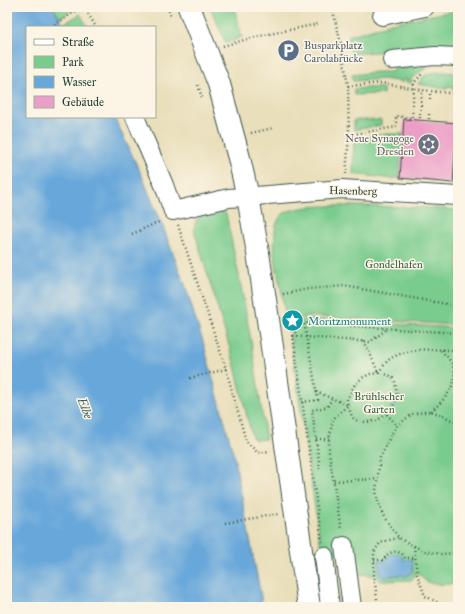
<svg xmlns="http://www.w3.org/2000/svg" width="465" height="614" font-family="'IM FELL Great Primer',serif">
<rect width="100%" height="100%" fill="#fcf5e5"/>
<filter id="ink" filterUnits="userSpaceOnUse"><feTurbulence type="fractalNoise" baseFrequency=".025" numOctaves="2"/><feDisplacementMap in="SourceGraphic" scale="8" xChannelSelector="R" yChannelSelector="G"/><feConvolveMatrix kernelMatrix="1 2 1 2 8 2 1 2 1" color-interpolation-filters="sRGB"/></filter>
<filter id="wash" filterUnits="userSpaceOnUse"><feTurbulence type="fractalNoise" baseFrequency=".012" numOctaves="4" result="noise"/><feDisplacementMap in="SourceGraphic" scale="16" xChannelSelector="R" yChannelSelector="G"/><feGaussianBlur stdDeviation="0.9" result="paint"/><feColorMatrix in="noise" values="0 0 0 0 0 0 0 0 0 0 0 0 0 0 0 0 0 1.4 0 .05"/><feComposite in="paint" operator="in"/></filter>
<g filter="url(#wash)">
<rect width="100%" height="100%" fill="#e9dfbb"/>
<path fill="#7acc8e" stroke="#4c8461" d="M53 7H76L60 18Z
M210 7H234L242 37 226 43Z
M458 10V44L429 45 391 53 390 51 351 54 348 36 375 28 386 26V24Z
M80 14 88 27H65L63 24Z
M427 67V68L421 71 415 77H412L411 80 413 81 411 83 406 82 407 79H403V82L383 79 353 81 352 75 376 72H393V69L397 68Z
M440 72 458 73V91L454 90V87L447 86V89L418 84C424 74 429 73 440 72Z
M366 88H383V94L354 95V89Z
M354 120H381V125L354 130Z
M383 134H403L400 178H395L394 179 353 174 354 140Z
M362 206 434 208 458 210V325L306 316C296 320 293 322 288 332 285 316 283 300 280 284 276 268 273 249 275 233 275 226 278 218 283 214 296 204 344 206 362 206Z
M216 211H221L226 214 241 286 252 346 266 439 255 440 252 437 234 362 194 230C196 215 202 214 216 211Z
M305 319 458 328V583C446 584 426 588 421 575H414V577L411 580 382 581H380L378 579V576L360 574 356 566 353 555 342 553 322 556 290 337C292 328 296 322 305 319Z"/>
<path fill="#67a7da" stroke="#437287" d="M7 7H53L65 27H27V117H114L142 176 159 218 160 219 185 285 201 336 202 338 234 456 263 607H7Z
M396 553C400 554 403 556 403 560L412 559 413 572 411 573 410 574 408 575V576L404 577 403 575 389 576 388 578H383V576H381L380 574H379V561H386L387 557 393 554Z"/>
<g id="blocks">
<path fill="#eb9ec6" d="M404 119 457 123 453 183 400 178Z"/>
</g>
</g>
<g filter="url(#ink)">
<use href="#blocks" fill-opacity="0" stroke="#3d5548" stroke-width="1"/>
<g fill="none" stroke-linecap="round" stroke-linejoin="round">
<defs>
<path id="minor" d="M382 16 425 7
M392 60 435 56 458 57
M135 117 164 185 173 211 229 198 342 189 458 196
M344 546 352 607
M324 556 330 607"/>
<path id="major" d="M189 7 219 84 239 158 248 197 258 253 274 360 309 607"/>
</defs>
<use href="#minor" stroke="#3d5548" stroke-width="20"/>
<use href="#major" stroke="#3d5548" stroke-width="24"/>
<path stroke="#3d5548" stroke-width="2.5" stroke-dasharray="1 3" stroke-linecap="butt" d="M84 7 96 27
M167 7 171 16
M314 7H315
M332 7 341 44 348 86 349 135 346 174
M51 27 82 7
M223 46 255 37 318 24
M198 85 202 98
M348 86 382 83 422 90 458 94
M430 99V91
M420 118 422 90
M429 119V114
M251 133 273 128
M349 135 396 127V116L412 118 414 83 422 74
M178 225 226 369 246 441 258 453 269 451
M132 234 161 221
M283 294 308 289 344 286 458 306
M293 336 370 342 387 329
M364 341 375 365 378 373C382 368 387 360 393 357 413 347 437 349 458 351
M378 373 389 375 394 379 395 382 397 396 395 403 387 414 376 421 365 422 355 420 352 417 348 405 347 399 350 394 355 384 362 378 370 374Z
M190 378 226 369
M316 392 348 405 333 419 329 439V452L341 530
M302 402 318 400 304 323
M431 411C447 398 463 380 449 359 447 356 443 353 441 350
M387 414 397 426
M458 424 446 417 431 411 412 414 397 426 391 435 380 458 376 491 378 502 384 517 399 538 414 546 424 551 440 554 457 553H458
M316 439H329
M320 469 312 410 327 407 332 399
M334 481 378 479
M225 523 278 514
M322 542 293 336 298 327 304 323 458 333
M414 546 417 574 425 596 447 607
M374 560H384C387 550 401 549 405 558H415
M378 607 374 575V552L380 543 389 540 399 538"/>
<use href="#minor" stroke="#fff" stroke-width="18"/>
<use href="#major" stroke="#fff" stroke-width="22"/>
</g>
</g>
<defs>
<symbol id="parking-disc" viewBox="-11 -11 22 22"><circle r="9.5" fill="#5c6f8a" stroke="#fcf5e5"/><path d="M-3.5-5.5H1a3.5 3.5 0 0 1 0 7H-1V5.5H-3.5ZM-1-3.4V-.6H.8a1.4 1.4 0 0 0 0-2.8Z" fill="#fff"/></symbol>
<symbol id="synagogue-disc" viewBox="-11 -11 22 22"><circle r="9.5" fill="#6b7280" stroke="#fcf5e5"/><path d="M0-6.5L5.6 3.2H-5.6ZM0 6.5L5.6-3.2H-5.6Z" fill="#fff"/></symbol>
<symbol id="sight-disc" viewBox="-11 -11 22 22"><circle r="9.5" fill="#0f9aa8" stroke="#fcf5e5"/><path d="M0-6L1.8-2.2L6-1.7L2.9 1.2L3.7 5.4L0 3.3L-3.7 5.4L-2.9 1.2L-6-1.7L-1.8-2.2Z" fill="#fff"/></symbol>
</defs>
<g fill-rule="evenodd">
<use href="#parking-disc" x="276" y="38" width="25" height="25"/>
<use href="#synagogue-disc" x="416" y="132" width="25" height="25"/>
<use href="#sight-disc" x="280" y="308" width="25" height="25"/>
</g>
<g text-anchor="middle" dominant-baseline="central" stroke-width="3" stroke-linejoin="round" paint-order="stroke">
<g font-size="11" fill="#4e5e75" stroke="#fcf5e5" text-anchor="start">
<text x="304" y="45">Busparkplatz<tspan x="304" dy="13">Carolabrücke</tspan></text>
</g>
<g font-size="11" fill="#5b616d" stroke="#fcf5e5" text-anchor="end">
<text x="414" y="138">Neue Synagoge<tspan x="414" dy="13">Dresden</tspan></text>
</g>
<g font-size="11" fill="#1f3d34" stroke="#fcf5e5">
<text transform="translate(353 191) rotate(1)">Hasenberg</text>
</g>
<g font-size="11" fill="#36614a" stroke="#fcf5e5">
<text x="394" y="264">Gondelhafen</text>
<text x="379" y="396">Brühlscher<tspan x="379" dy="13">Garten</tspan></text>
</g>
<g font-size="11" fill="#0d838f" stroke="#fcf5e5" text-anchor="start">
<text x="308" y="321">Moritzmonument</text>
</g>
<g font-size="12" font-style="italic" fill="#355d66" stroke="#fcf5e5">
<text transform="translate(85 408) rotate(69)">Elbe</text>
</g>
</g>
<rect width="465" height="614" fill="none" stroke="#fcf5e5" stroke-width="24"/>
<rect x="26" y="26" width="130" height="92" fill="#fcf5e5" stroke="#a4ab9e"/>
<rect x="34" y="39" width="20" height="6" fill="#ffffff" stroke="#a4ab9e"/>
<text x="62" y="46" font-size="12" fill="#1f3d34">Straße</text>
<rect x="34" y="56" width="20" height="12" fill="#7acc8e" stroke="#a4ab9e"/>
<text x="62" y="66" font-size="12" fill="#1f3d34">Park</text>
<rect x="34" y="76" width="20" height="12" fill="#67a7da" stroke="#a4ab9e"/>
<text x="62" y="86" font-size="12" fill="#1f3d34">Wasser</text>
<rect x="34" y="96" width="20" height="12" fill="#eb9ec6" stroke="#a4ab9e"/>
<text x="62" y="106" font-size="12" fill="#1f3d34">Gebäude</text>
</svg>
